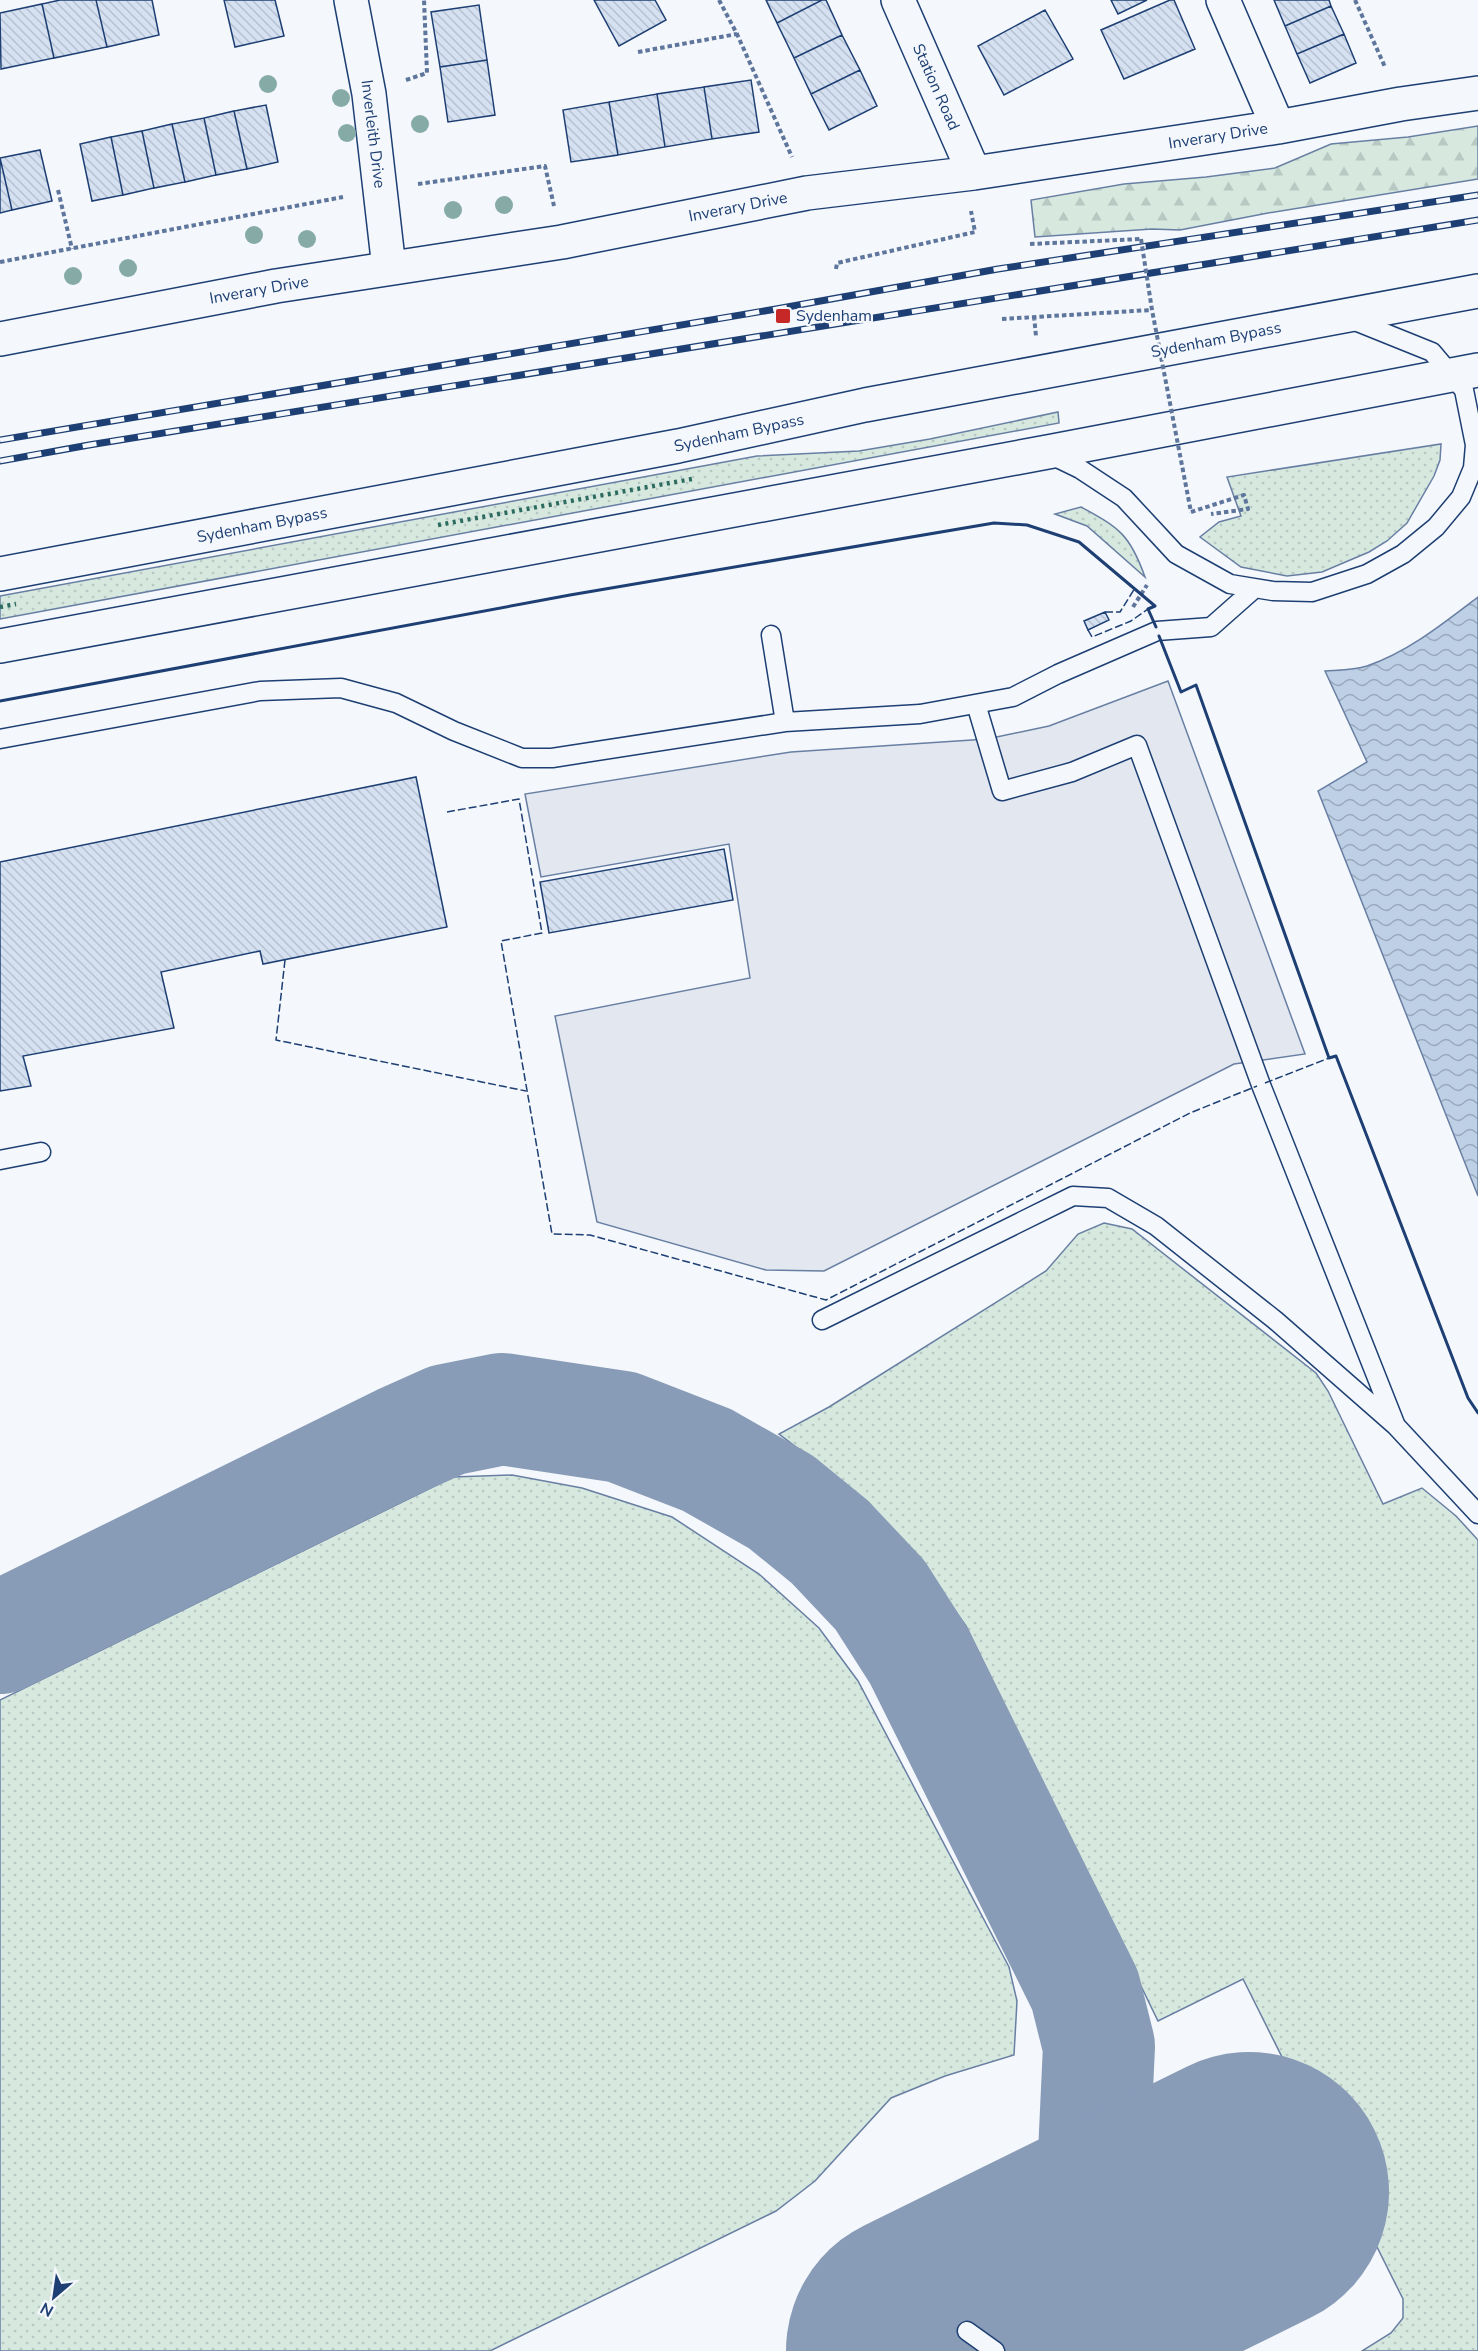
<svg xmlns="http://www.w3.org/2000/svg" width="1478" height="2351" font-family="'Nunito Sans',sans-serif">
<defs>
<pattern id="grass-dots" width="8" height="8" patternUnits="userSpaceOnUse" patternTransform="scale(1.5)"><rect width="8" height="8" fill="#d7e8df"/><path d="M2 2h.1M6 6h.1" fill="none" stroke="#b8c8c3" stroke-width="1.8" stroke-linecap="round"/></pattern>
<pattern id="forest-firs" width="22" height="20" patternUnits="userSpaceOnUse" patternTransform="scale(1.5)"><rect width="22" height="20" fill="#d7e8df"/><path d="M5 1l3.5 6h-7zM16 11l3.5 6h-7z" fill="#b8c8c3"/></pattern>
<pattern id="water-waves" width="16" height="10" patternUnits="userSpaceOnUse" patternTransform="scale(1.5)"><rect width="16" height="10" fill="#bed0e5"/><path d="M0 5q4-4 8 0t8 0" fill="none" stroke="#9aaabe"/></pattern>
<pattern id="building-back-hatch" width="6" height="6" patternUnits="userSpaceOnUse" patternTransform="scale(1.5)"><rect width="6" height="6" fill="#d5e0f0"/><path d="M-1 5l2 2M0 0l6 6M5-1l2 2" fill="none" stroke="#b6c1d1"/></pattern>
</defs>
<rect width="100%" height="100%" fill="#f4f7fb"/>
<path fill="url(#grass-dots)" stroke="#687fa3" stroke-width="1.5" d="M1058 412 1059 423 0 619V596L757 456 859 451 930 439Z
M1441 444 1440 460 1434 476 1407 523 1387 541 1369 552 1322 572 1287 576 1241 567 1200 537 1219 522 1241 516 1227 477Z
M1081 507C1120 528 1130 535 1145 577L1087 526 1055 514Z
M1104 1223 1132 1229 1316 1373 1328 1391 1383 1504 1422 1488 1456 1516 1478 1540V2351H1362L1391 2333 1403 2318V2299L1243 1979 1158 2021 966 1626 919 1561 868 1502 779 1434 829 1407 1046 1271 1078 1234Z
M512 1475 582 1488 672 1517 759 1574 819 1628 858 1681 1009 1967 1017 2001 1014 2055 945 2076 891 2098 815 2181 776 2211 490 2351H0V1700L453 1477Z"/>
<path fill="url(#forest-firs)" stroke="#687fa3" stroke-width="1.5" d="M1478 126V179L1268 213 1180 230 1152 229 1035 237 1031 200 1124 184 1206 177 1275 168 1331 144 1408 137Z"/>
<path fill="#e3e8f0" stroke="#687fa3" stroke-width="1.5" d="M1168 681 1305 1054 1234 1064 824 1271 766 1270 597 1222 555 1016 750 978 729 844 541 877 525 794 791 752 987 739 1049 726Z"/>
<path fill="url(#water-waves)" stroke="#687fa3" stroke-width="1.5" d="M1478 597V1196L1318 791 1367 762 1325 671C1338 670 1354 670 1367 666 1408 652 1444 623 1478 597Z"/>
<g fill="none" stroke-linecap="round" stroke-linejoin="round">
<path stroke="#889bb7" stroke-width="112" d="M0 1638 400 1441 447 1420 502 1409 622 1427 707 1460 781 1502 830 1542 880 1595 919 1656 1085 1990 1099 2046 1094 2154 1069 2217 1031 2272 967 2331"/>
<path stroke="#889bb7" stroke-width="280" d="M926 2351 1249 2192"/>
</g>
<path fill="url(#building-back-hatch)" stroke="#1d3f73" stroke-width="1.5" d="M60 0H96L107 47 54 58 42 4Z
M96 0H152L159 35 107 47Z
M224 0H275L284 36 235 47Z
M594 0H655L666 20 619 46Z
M766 0H822L777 23Z
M822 0H826L842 35 794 58 777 23Z
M1111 0H1147L1118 14Z
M1170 0H1174L1195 49 1124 79 1101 30Z
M1274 0H1329L1331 6 1285 26Z
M42 4 54 58 1 69 0 13Z
M479 5 487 60 440 67 431 12Z
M1331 6 1344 34 1297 54 1285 26Z
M1045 10 1073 59 1004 95 978 46Z
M1344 34 1356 63 1310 83 1297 54Z
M842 35 860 70 811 94 794 58Z
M487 60 495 115 448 122 440 67Z
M860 70 877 106 829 130 811 94Z
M751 80 759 132 712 139 704 87Z
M704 87 712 139 665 147 657 94Z
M657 94 665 147 618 155 609 102Z
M609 102 618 155 571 162 563 110Z
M266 105 278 162 247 169 234 111Z
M234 111 247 169 216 175 204 118Z
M204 118 216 175 185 182 172 124Z
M172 124 185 182 154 188 142 131Z
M142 131 154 188 123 195 111 137Z
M111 137 123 195 92 201 80 144Z
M40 150 52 201 12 210 0 158Z
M0 158 12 210 0 213Z
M1105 612 1109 620 1088 630 1084 621Z
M416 777 447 927 263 964 260 951 161 972 174 1028 23 1056 31 1086 0 1091V862Z
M724 849 733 900 549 933 540 882Z"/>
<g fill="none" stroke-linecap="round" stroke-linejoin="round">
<defs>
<path id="service" d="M1049 454 1080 469 1124 498 1176 554 1230 584 1273 591 1312 592 1367 574 1403 554 1436 527 1461 497 1473 468 1475 445 1464 390 1432 352 1350 319
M771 635 785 722
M976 704 1002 791 1072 772 1137 745 1261 1085 1396 1426
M0 739 260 691 341 688 396 703 454 731 522 758H552L785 722 920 714 1013 697 1058 674 1157 631 1211 627 1254 589
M0 1160 41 1152
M822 1320 1073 1196 1108 1198 1156 1226 1275 1320 1396 1426 1478 1514
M967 2331 995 2351"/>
<path id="minor" d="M351 0 369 94 389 268
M898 0 974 173
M1223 0 1278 127
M0 339 276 286 562 242 807 193 974 173 1278 127 1401 104 1478 93"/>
<path id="trunk" d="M0 574 678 446 865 405 1478 291
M0 646 1053 451 1478 370"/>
</defs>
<use href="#service" stroke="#1d3f73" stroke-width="21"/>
<use href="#minor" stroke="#1d3f73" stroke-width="36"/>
<use href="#trunk" stroke="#1d3f73" stroke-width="36"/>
<path stroke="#5e769c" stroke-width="4" stroke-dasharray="4.5 3" stroke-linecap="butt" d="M719 0 737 34 792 157
M1355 0 1385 67
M638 52 737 34
M406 80 427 73 424 0
M418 184 545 166 554 206
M58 190 72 249
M1030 244 1141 239
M0 262 343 197
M836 269 837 263 975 232 971 211
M1034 316 1036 336
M1002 319 1151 310
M1191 512 1244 495 1248 509 1211 514
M1133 607 1147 585"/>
<use href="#service" stroke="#f4f7fb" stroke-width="18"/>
<use href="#minor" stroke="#f4f7fb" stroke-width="33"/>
<use href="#trunk" stroke="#f4f7fb" stroke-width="33"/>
<defs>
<path id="rail" d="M0 440 776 309 998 269 1478 195
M0 461 89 445 1478 220"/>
</defs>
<use href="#rail" stroke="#1d3f73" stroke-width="7"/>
<use href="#rail" stroke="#f4f7fb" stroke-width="4.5" stroke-dasharray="14" stroke-linecap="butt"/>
<path stroke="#5e769c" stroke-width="4" stroke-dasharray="4.5 3" stroke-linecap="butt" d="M1141 239 1152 310 1191 512"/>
<path stroke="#2c6c60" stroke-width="4.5" stroke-dasharray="3 4.5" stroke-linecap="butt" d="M438 525 692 479
M0 607 16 604"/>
<path stroke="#1d3f73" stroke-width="1.5" stroke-dasharray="8 3" stroke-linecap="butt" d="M1105 612H1120L1135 588
M1088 630 1092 637 1131 621 1148 609
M447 812 519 799 542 933 501 941 552 1234 590 1235 826 1300 1190 1113 1257 1086
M285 960 276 1040 526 1091
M1265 1083 1329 1058"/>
<path stroke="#1d3f73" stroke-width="3" d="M1159 636 1181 692 1196 685 1329 1058 1336 1056 1468 1398 1478 1413
M0 701 570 595 994 523 1027 525 1079 542 1155 606 1148 609 1156 627"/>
</g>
<g fill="#86aba6">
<circle cx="268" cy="84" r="9"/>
<circle cx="341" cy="98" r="9"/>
<circle cx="420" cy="124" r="9"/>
<circle cx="347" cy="133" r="9"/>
<circle cx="504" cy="205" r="9"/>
<circle cx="453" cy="210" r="9"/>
<circle cx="254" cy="235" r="9"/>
<circle cx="307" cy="239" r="9"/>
<circle cx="128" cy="268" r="9"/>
<circle cx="73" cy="276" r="9"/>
</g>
<rect fill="#c62828" stroke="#f4f7fb" stroke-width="2" x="775" y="308" width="16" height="16" rx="3"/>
<g text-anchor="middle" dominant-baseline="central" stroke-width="4.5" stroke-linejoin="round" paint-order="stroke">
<g font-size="16" fill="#1d3f73" stroke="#f4f7fb">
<text transform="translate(936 87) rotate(66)">Station Road</text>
<text transform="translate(373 134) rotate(83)">Inverleith Drive</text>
<text transform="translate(1218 136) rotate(-9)">Inverary Drive</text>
<text transform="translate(738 207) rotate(-11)">Inverary Drive</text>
<text transform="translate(259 290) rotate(-10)">Inverary Drive</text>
<text transform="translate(1216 340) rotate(-11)">Sydenham Bypass</text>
<text transform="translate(739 433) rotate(-12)">Sydenham Bypass</text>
<text transform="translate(262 525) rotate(-11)">Sydenham Bypass</text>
</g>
<g font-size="16" fill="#1d3f73" stroke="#f4f7fb" text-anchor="start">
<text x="796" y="316">Sydenham</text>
</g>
</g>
<g transform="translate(54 2297) rotate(209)" stroke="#f4f7fb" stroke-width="4.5" paint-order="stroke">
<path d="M0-4.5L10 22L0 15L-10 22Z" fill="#1d3f73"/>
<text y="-9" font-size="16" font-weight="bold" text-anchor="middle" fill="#1d3f73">N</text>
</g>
</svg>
